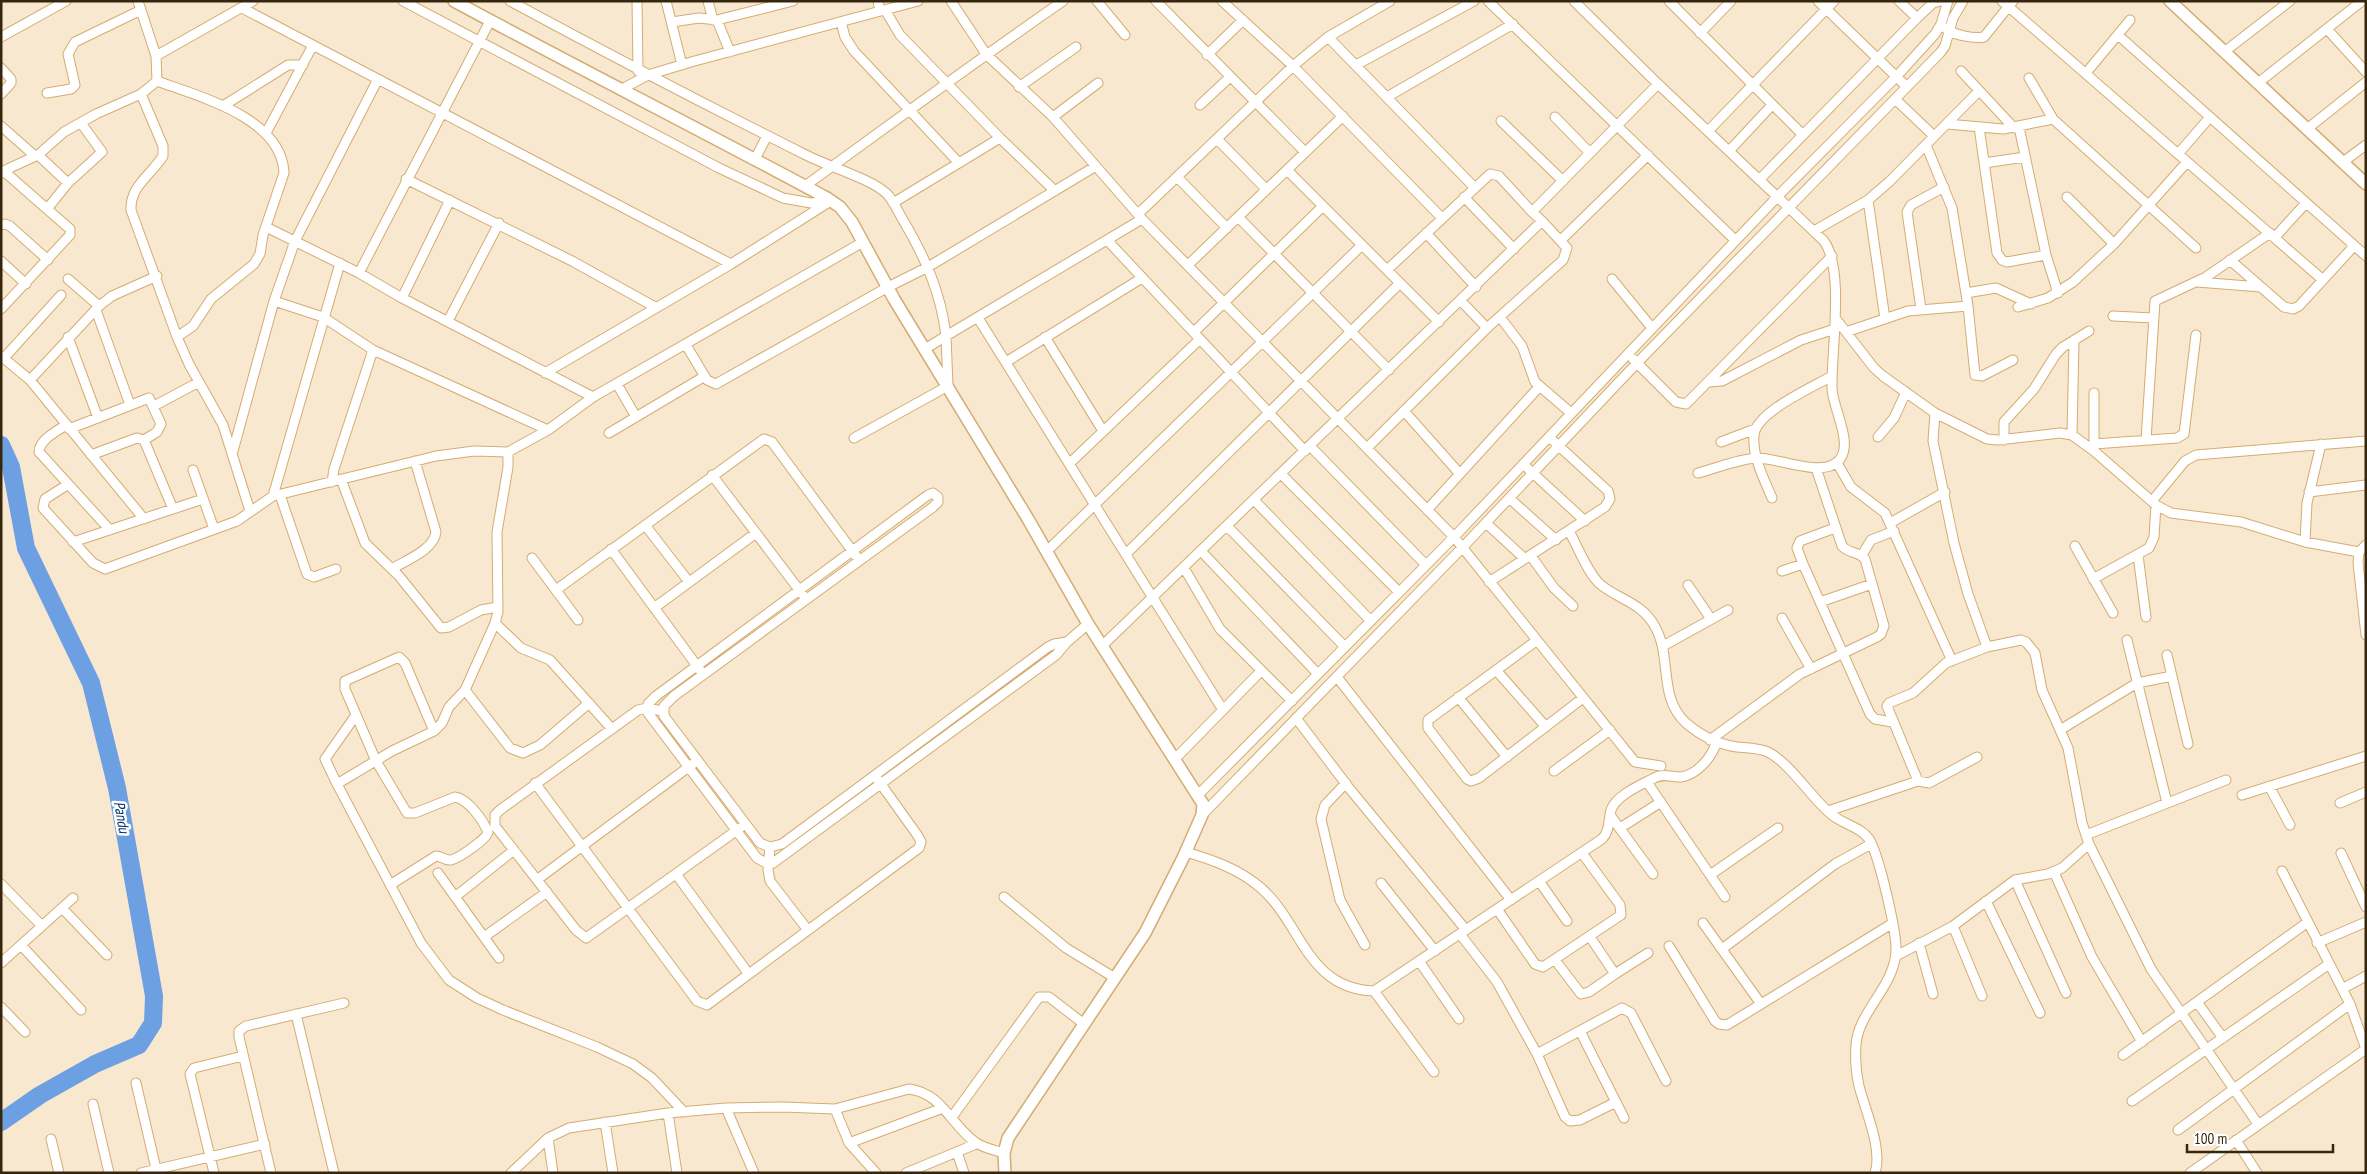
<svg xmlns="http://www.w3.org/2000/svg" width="2367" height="1174" font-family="'PT Sans Narrow',sans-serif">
<rect width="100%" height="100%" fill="#f9e8d0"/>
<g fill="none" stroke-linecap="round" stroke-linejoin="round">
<path stroke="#6d9fe3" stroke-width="18" d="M1 445 11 467 26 548 91 683 117 788 154 996 153 1023 139 1045 95 1064 40 1095 1 1122"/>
<defs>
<path id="street" d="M138 1 156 56 157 81C200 97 282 118 284 173L263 235 260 254 254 264 211 299 193 326 177 337
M403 1 719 168 783 198 811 203 832 201
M510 1C608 54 706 105 806 155 827 166 872 179 887 194 894 201 898 212 903 220 925 257 941 293 946 336L925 349
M637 1 638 71
M666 1 682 65
M708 1 713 20
M878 1 880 11
M1097 1 1125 35
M1156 1 1305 152
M1222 1 1293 66 1442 218
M1488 1 1735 240
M1574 1 1658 84 1824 241C1845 271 1831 351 1832 388 1832 408 1857 448 1836 463 1818 476 1778 458 1757 458 1738 459 1717 468 1698 473
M1669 1 1803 135
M1818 1 1907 87
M1899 1 1917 18
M2002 1 2323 280
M242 8 731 264
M885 10 900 35 1000 138
M717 20 730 52
M672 22 699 18 717 20 793 1
M841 22 845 37 854 51 959 163
M1945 28C1953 35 1974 39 1984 37L2013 1
M2327 29 2366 72
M1700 33 1731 1
M2118 35 2366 256
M1 37 66 1
M1328 37 1474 187
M2224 52 2290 1
M1207 55 1243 20
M156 56 253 1
M1356 65 1474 1
M1 68 11 79V83L1 94
M1961 71 2014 128
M2086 73 2130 20
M2029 78 2053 119
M2258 83 2362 1
M1019 87 1076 47
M622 89 648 75 691 62 918 1
M47 93 71 89 75 85 68 54 75 42 141 10
M141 94 163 146V156C151 175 130 186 131 210L177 337 189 364 223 425 250 511
M1387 97 1513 24
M1895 99 1934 136
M1200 105 1230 77
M223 106 288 65H303
M1053 117 1098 83
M1555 117 1590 153
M1501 121 1563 181
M1947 124 2003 129 2053 119 2196 248
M1 126 35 156
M1979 127 1997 253 2002 260 2007 262 2046 255
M2019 127 2046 255 2058 293
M2307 129 2366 82
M1708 131 1834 1
M266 133 313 45
M1217 139 1266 189
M1926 145 1952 208 1968 306
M1729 151 1772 105
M2178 154 2210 117
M755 159 767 136
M2343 162 2366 145
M1984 163 2025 157
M1287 170 1439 322
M1 172 38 155 64 132 96 114 141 94 157 81
M1 173H6L47 209
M1177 177 1227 228
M406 179 572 261 655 307
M1760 179 1917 18 1933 3 1941 1
M68 183 102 152 81 123
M805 186C891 124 976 61 1063 1
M1464 197 1514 249
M2067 197 2114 244
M1868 200 1885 319
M893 203 1000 138 1055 191
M1138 214 1293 66 1328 37 1390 1
M1238 217 1389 370
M1142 219 1454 537 1635 762 1661 766
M1 225 5 224 10 226 48 260
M266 227 359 273 402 298 593 397
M1814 231 1868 200 1889 182 1979 91
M1426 233 1476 287
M2275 237 2306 203
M1107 240 1305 451
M1561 240 1648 155
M2230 260 2284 307 2293 309 2299 306 2354 246
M1 261 26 284
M1188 265 1343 116
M1387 270 1490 174 1499 176 1532 212
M359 273 490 21
M68 279 99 306
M1612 279 1652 328
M2197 282 2261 287
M1966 293 1996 288 2031 304
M402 298 450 200
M274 301 323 317 373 350 548 430
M1461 301 1487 328
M2018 307 2048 298 2073 282 2114 244 2187 162
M1 309 70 235V229L47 209 68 183 38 155
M1921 309 1907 212 1911 205 1944 187
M96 310 130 405
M2113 316 2153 318
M1500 317 1522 346 1535 382 1571 413
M978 318 1223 710
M1836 319 1874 368 1883 376 1935 413 1987 439 1998 440 2060 433 2072 435 2094 451 2156 505 2171 513 2241 522 2305 542 2359 552
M448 321 499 223
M1194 332 1323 206
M1846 332 1908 311 1968 306 1975 375 1982 376 2013 360
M68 337 98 418
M1045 337 1103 431
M686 345 707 380 716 384 888 287 928 267 1096 166
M1 356 30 380
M4 358 61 295
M1633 359 1676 402 1686 404 1832 256
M1006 362 1142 278
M545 373 731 264 829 202
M1709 382 1722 381 1801 340 1835 329
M617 384 636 417
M2094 393V444
M154 406 199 382
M1404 411 1460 474
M1935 413 1933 441 1954 543 1968 594 1987 647 2021 640 2026 642 2035 653 2042 690 2068 748 2082 823 2089 844 2151 969 2258 1124
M66 425C57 431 39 440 39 452L110 530
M69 429 149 398 161 424 157 432 144 440
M609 433 705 376
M2072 435 2074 340
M1878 437 1894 418 1906 392
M854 438 948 386 946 336 1142 219 1053 117 986 54 951 1
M2004 440V422L2034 389 2056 354 2063 347 2089 331
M2146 440 2155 301 2206 277 2270 233
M1721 442 1755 429
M1310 446 1426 565
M1367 448 1487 328 1563 260 1567 248 1542 221
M233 451 274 301 295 241 378 79
M2094 451V444L2177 438 2184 434 2196 335
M508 452V467L497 532 498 612 495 623 465 690 449 707 442 723 434 731 392 751 337 784 421 943 449 980 477 998 503 1010 597 1047 633 1064 652 1078 684 1112
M91 455 137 438 144 440 173 509
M1070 463 1200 339
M1837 463 1851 487 1885 513 1952 661
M1523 464 1585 521
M193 470 214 529
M1281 474 1399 592
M712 475 803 595
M341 479 365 543 399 576 441 628 449 627 481 610 498 607
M332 482 334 469 373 350
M67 485 45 499 43 508 93 563 105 569 237 521 273 496 436 456 474 451 508 452 548 430 593 397 863 242
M2309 492 2366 485
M280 495 307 574 314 577 336 569
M273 496 340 263
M1509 498 1556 540
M1772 498C1764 479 1752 456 1754 435 1756 412 1813 387 1832 376
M1254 500 1371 621
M2152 501 2185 461 2196 455 2366 441
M1427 510 1539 387
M144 519 30 380 99 306 112 296 157 276
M1486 523 1525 559
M1890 523 1945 492
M645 525 689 582
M1227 526 1345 647
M1569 531C1577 545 1588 574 1600 584 1617 599 1641 602 1654 625 1673 656 1657 696 1686 723 1701 736 1717 744 1737 747 1747 748 1759 748 1768 752 1790 763 1812 799 1832 815 1843 824 1861 827 1869 839 1879 855 1896 929 1896 949 1896 986 1858 1011 1856 1045 1855 1058 1856 1073 1859 1086 1865 1110 1883 1149 1875 1173
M73 542 203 499
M2305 542 2307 503 2321 444
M2366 545 2359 552 2358 563 2366 635
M2075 546 2113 613
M611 549 700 670
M1047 551 1362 245
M1201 551 1318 674
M1127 553 1400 283
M1862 555 1871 540 1894 531
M2138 555 2146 617
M1531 556 1554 588 1573 606
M532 558 578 620
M1803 564 1820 602 1872 584
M1184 568 1220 629 1292 701
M392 569C406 560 434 550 436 532L415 461
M1782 571 1803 564 1797 548 1800 541 1835 528
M2093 579 2149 548 2154 537 2156 505
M1489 582 1605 507 1610 499 1608 491 1549 437
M1688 585 1711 619
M556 590 764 439 772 442 856 556
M1820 602 1870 714 1875 719 1892 722
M654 608 756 533
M1782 618 1811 669
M495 623 521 648 550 660 612 729
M2127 640 2167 803
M1536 641 1428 720V728L1467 779 1471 781 1479 778 1583 698
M1067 642 1054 644 1048 647 782 844 770 847 760 843 664 716V706L674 696 933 507 938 502V497L933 493 928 495 656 696 648 704V713L757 858 768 864 773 863 1056 655 1067 642 1088 624
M1102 646 1542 221 1532 212 1658 84
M1663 646 1728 610
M2167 655 2188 744
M1496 670 1546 727
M1337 677 1511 900
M465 690 510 748 523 753 540 745 589 703
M1458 697 1507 757
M662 711 647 708 638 710 500 810 495 815V826L576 930 586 938 740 828
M1296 718 1349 788 1466 930
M2060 730 2137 683 2172 676
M1710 740 1800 674 1877 637 1881 634 1884 626 1865 559C1858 551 1849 554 1842 546L1816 468
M1977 757 1929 783 1918 781 1887 706 1889 703 1913 693 1946 663 1987 647
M1175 759 1261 671
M1554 771 1610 730
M1647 782 1725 897
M535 783 697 1001 707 1005 919 848 921 842 918 836 878 780
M1346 783 1325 805 1321 819 1340 900 1365 945
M337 784 325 759 356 715
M2269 786 2290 825
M1198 795 1454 537 1778 196 1896 77 1935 34 1941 24 1948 1
M2242 795 2366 756
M2340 803 2366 792
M1828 811 1918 781
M1202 815 1462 548 1637 363 1940 53 1945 46 1953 18 1963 1
M1610 815 1653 874
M1620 828 1661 802
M2086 835 2226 780
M770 847 768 870 770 881 807 929
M1186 852C1213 860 1239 869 1261 888 1302 924 1307 989 1374 991L1602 839C1610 831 1608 821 1611 810 1616 795 1641 785 1654 778 1664 773 1671 777 1681 777 1697 775 1712 757 1716 743
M2341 853 2366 907
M2054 872 2092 957 2142 1042
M438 873 499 958
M676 874 748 973
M1710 875 1778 828
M538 879 694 763
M2015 880 2066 993
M1539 881 1567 921
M1381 883 1435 951
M1 884 42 926
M390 885 436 856C442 856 445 861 451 860 459 858 487 839 488 832 483 820 468 799 455 797L415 813H407L376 761 345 689V681L399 657 405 663 434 731
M455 897 514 850
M1004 897 1066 948 1115 978
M1986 901 2040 1013
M62 908 107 955
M1497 909 1535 964 1543 967 1621 915 1620 905 1582 853
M1703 923 1761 1004
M1953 926 1982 996
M1460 934 1497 982 1537 1054 1622 1008 1631 1013 1666 1081
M484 937 547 892
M1590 937 1615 974 1648 953
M1919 943 1933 994
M2317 943 2366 922
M21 945 81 1010
M1669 946 1715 1021 1719 1024 1727 1025 1893 923
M1722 949 1835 864 1871 844
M1896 956 1953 926 2015 880 2048 874 2062 868 2089 844
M1555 960 1581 994 1589 992 1615 974
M1419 961 1459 1019
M1 963 73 898
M2342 989 2366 976
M1374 991 1434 1072
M2197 1002 2223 1038
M1 1007 25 1032
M296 1014 334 1173
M1580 1031 1624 1118
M1537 1054 1565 1117 1570 1121 1580 1120 1616 1102
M2123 1055 2308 922
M136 1083 157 1173
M2132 1101 2329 964
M93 1104 109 1173
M726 1108 754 1173
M835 1109 849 1143 876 1173
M668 1113 677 1173
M952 1117 1039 997H1049L1084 1024
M605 1122 613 1173
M2178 1130 2350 1004
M548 1138 553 1173
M51 1139 59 1173
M2236 1140 2257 1173
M849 1143 943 1108
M957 1152 964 1173
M141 1173 265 1144
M214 1173 190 1074 194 1068 243 1056
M271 1173 239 1037V1031L246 1026 344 1003
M511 1173 548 1138 569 1128 668 1113 726 1108 782 1107 835 1109 909 1089C942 1093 951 1125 975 1142 983 1148 994 1150 1004 1153
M906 1173 976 1144
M2190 1173 2366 1049 2350 1004 2282 871"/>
<path id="secondary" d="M454 1C578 68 703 131 827 198L840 207 852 222 894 299 1028 519 1088 624 1203 804 1202 815 1183 858 1145 933 1008 1138 1004 1153 1005 1173
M2170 1 2366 184"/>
</defs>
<use href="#street" stroke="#d4ac70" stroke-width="11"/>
<use href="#secondary" stroke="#d4ac70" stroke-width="14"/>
<use href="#street" stroke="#fff" stroke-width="9"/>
<use href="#secondary" stroke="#fff" stroke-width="11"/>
</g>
<g text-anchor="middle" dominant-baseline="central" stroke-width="5" stroke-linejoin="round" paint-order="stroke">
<g font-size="15" font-style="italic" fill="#00306c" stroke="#fff">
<text transform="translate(122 817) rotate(80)">Pandu</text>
</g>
</g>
<rect width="2367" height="1174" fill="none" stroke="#35260d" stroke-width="5"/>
<path d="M2187 1144v8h146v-8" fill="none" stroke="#35260d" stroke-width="2.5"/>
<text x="2194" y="1144" font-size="15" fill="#35260d" stroke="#ffffff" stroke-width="4" paint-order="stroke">100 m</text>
</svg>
